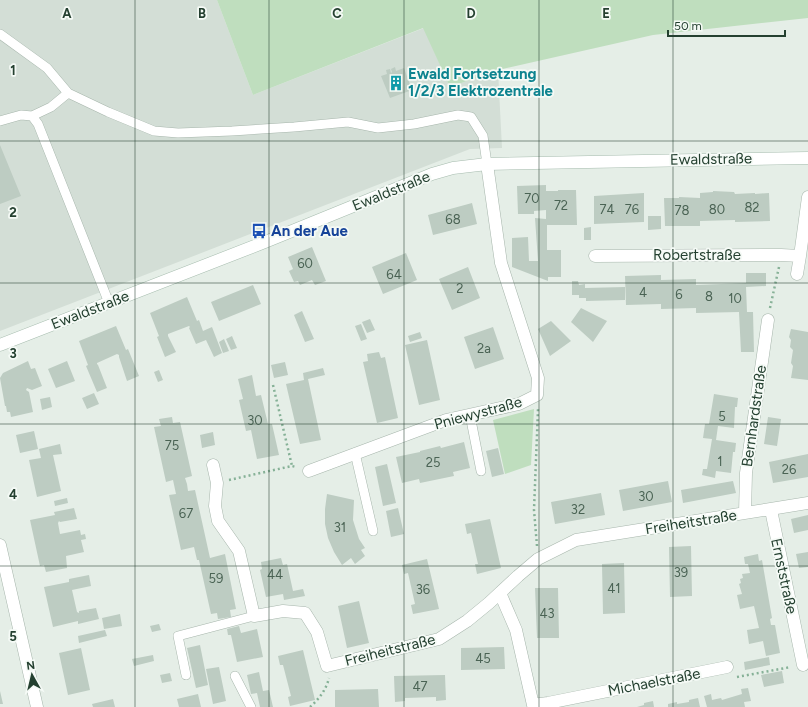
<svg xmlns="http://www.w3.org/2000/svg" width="808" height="707" font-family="Figtree,sans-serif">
<rect width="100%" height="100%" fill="#e5eee7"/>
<path fill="#d3ded6" d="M0 0H217L253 95 424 28 450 87 498 70 502 148 470 149 0 331Z"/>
<path fill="#bfdebe" d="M217 0H808V18L653 35 498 70 450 87 423 28 253 95Z
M534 409 531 465 505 474 493 420Z"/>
<path fill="#bdccc2" d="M395 67 396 71 404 68 412 90 390 98 381 76 387 74 386 70 390 69 391 73 392 72 391 69Z
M0 145 21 196 0 204Z
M546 185V191H558V190H576L577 225H547V250H561V277H548V281L512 267V238L528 237 529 261H538L535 218 546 219V210L534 211V214H518L517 186Z
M713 191 734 192 735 194 755 193V194L769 193 770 221 735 222V220L700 221V226H665L664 198H679V197L700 198V193L713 192Z
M644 193V222L594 224V196Z
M472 203 477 224 433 235 428 215Z
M648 216H661V229L648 230Z
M591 227V240H584V228Z
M312 247 326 281 315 285 312 280 300 285 298 281 294 282 289 271 293 269 288 257Z
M406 253 417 280 383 294 372 267Z
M468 267 480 298 452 310 439 279Z
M746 273H766V286L746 287 747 312H753L754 352H741L739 312 696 313V308L661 309V304L626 305 625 276 661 275V280L696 279V285L746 283Z
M572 281H578L579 285 585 284V288L625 287V300L586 301V298H579V295H572Z
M253 285 261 304 219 321 211 302Z
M187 297 197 321 199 320 203 331 212 327 222 353 214 357 206 340 196 344 189 328 190 327 189 326 168 334V336L176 352 165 357 157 337 159 336 150 313Z
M581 308 607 321 593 342 571 322Z
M302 311 314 339 305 342 294 315Z
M370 319 375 330 367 333 362 322Z
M551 321 571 341 550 356 538 329Z
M361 324 367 339 361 341 355 326Z
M116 326 126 350 128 349 139 376 127 381 119 357V355L117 354 97 363V364L98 365 107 388 97 392 86 366 88 365 79 341Z
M493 327 504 359 475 369 464 337Z
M791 329 808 332V380L791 378 793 366 791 363 793 350 790 347 791 340 789 337Z
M420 332 422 338 410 342 408 336Z
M232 336 237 348 231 350 226 339Z
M224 339 229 351 223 353 219 342Z
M427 340 440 400 419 405 405 345Z
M379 352 381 358 385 357 398 418 377 423 363 362 368 361 367 354Z
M28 361 31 369 35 368 42 386 32 390 27 388 26 390 29 392 33 412 11 417 10 412H7L6 406H5L0 378 3 373Z
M67 361 75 381 56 388 48 369Z
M285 362 288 375 274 378 271 365Z
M323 368 325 375 308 379 321 440 300 444 286 384 304 380 303 373Z
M159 370 163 380 158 382 154 372Z
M252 375 256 396 261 395 268 424H272L279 455 257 459 251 430 246 431 239 400 243 399 238 379Z
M94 393 99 404 87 409 82 398Z
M714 394 738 398 737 407H735L734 428 718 426 716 440 736 443 735 452H733L731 473 716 471 715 478 702 475 703 469H707L712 439 703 438 705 424H709Z
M50 397 52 407 42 410 40 399Z
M172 417 173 423 180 422 192 476 185 478 187 484 188 491 195 490 210 558 225 554 236 609 230 610 231 617 218 619 217 613 211 614 199 560H197L194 547 181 550 169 495 176 494 173 480 166 482 154 427 161 426 159 419Z
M768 417 781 419 777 446 764 444Z
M34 431 38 449 20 453 16 435Z
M213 432 215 445 202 448 200 435Z
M464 442 470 468 453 472 454 476 420 483 419 479 402 483 396 457 415 453 420 452V451L440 446 441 448Z
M60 444 62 454 53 455 61 491 37 497 29 460 41 458 39 449Z
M498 448 504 474 492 477 486 451Z
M808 454V477L773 483 769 462Z
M387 464 396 503 383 506 375 467Z
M668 481 672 502 623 511 619 490Z
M733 481 736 493 683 503 681 490Z
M601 493 605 515 555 524 551 502Z
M327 494 354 500 353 520 359 539 365 548 361 550 365 556 355 564 351 558 342 565 334 552 328 538 325 524V509Z
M67 498 68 503 55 506 54 501Z
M74 508 77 519 60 522 59 521 58 523 60 534 80 530 81 535 85 534 86 539 81 540 84 552 66 556 67 568 46 572 44 565 40 566 30 520 55 515 54 512Z
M398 508 404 534 391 537 386 511Z
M808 515V530L794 533 791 519Z
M490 519 501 568 477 574 475 564H478L471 533 467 534 465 524Z
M691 546 692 596 670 597 669 547Z
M808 552V567L799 568 796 554Z
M758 554 759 561 762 560 772 618 770 619 771 625H775L780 653 766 656 763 641 749 644 747 630 759 628 754 606 740 609 737 595 742 594 739 584 741 583 740 579 743 578 742 574 750 573 748 564H745L744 557Z
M281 558 283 565 287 564 293 591 303 589 305 596 284 600 283 594 266 597 260 570 262 569 261 562Z
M427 559 439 609 413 614 411 605 415 604 408 573 404 574 402 565Z
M624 563 625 613 603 614 602 564Z
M89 575 91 586 72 590 77 612 79 613V611L96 608 99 619 78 624V621L53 627 44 587 69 582V579Z
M535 588H558L559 638H537Z
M359 601 369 643 347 648 338 606Z
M120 614 122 626 104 629 102 618Z
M159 624 161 630 152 632 150 626Z
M239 626 241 633 257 629 263 657 237 662 231 635H228L227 629Z
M105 630 107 636 79 643 78 636Z
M200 645 208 685 196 688 187 648Z
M504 647 505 669 461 670V648Z
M81 648 90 690 68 695 59 653Z
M303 650 315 700 290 706 288 697 291 696 283 665H280L278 656Z
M153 655 154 661 134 666 132 659Z
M769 657 770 665 745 670 744 662Z
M219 667 226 701 213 704 206 669Z
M782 671 784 683 764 687 761 675Z
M259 672 263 691 269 690 273 707H260L257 693 251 694 247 675Z
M170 673 172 681 162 683 160 675Z
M445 675 446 700 436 701V697L405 698V701L395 702 394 676Z
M748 688 751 701 744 702 745 707H707L704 696 711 694 712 700 721 698 722 700 742 694 741 689Z
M378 689 379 707H335V690Z
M0 691 3 704H0Z
M198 694 201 707H179L177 699Z
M698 698 700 707H668V704L677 702V704L689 702V700Z
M113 699 115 707H93L92 704Z
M653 701 654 707H637L644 705V703Z"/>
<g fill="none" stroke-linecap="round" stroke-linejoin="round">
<defs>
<path id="lane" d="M0 34 47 68 68 93
M32 116 51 107 68 93 108 112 154 131 178 133 232 131 294 127 348 122 378 128 414 124 458 115 471 117 483 136 487 164
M0 121 21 115 32 116 38 124 109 303
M470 415 481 471
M355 453 373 531
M186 675 178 636 254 616
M235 676 251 707"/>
<path id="street" d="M595 256 781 255 800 256 808 197
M797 274 800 256
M213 465 217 483 215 506 218 521 239 551 254 616 283 611 305 613 317 632 327 666 439 639 467 621 489 603 518 576 538 559 576 540 808 503
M309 471 446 420 519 404 537 395 538 378 501 263 487 164
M771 510 803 665
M745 513 746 473 768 320
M0 545 37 707
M500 593 516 630 533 705 548 703 727 667"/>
<path id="secondary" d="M0 345 265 242 432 174 453 168 487 164 808 158"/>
</defs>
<use href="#lane" stroke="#a7b6ac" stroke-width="10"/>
<use href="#street" stroke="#a7b6ac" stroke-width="13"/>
<use href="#secondary" stroke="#a6bcae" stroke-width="13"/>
<path stroke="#86b197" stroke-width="2.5" stroke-dasharray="2 3" stroke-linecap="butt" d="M770 308 779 267
M273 385 292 466
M229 480 292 466 296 467
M537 546 534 510 538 409
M737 677 791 667
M310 707C319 699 326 690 329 678"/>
<use href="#lane" stroke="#fff" stroke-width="9"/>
<use href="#street" stroke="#fff" stroke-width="12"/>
<use href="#secondary" stroke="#fff" stroke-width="12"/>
</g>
<path fill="none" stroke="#244030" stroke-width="1" stroke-opacity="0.55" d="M135 0V707M269 0V707M404 0V707M539 0V707M673 0V707M0 141H808M0 283H808M0 424H808M0 566H808"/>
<defs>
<symbol id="building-bare" viewBox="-9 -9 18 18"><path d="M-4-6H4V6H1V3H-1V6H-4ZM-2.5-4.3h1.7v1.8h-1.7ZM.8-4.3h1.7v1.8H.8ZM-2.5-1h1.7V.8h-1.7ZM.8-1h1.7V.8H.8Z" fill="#0f9aa8" stroke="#f5faf6" stroke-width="2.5" paint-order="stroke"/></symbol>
<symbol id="bus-bare" viewBox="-9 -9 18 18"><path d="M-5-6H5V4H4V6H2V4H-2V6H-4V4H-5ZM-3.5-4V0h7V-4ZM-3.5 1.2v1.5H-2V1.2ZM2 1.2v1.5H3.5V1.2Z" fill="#1a4fb4" stroke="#f5faf6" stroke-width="2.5" paint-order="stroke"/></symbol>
</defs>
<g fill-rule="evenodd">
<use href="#building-bare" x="385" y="72" width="22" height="22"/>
<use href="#bus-bare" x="248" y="220" width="22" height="22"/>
</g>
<g text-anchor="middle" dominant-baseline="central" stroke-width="3.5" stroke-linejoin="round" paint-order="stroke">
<g font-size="13" fill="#4a6354">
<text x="532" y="198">70</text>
<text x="561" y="205">72</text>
<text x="752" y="207">82</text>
<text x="607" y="209">74</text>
<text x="632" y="209">76</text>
<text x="717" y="209">80</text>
<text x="682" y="210">78</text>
<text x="453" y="219">68</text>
<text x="305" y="263">60</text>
<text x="394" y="274">64</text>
<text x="460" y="288">2</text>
<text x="643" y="292">4</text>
<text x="679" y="294">6</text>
<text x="709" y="296">8</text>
<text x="735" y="298">10</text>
<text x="484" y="348">2a</text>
<text x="722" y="416">5</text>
<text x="255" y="420">30</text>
<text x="172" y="445">75</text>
<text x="720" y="461">1</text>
<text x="433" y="462">25</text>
<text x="789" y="469">26</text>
<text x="646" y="496">30</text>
<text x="578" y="509">32</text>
<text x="186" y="513">67</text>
<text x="340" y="527">31</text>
<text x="681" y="572">39</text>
<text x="275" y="574">44</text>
<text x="216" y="578">59</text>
<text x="614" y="588">41</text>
<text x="423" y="589">36</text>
<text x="547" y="613">43</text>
<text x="483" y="658">45</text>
<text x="420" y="686">47</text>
</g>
<g font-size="15" font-weight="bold" fill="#0d838f" stroke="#f5faf6" text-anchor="start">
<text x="408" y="74">Ewald Fortsetzung<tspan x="408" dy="17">1/2/3 Elektrozentrale</tspan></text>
</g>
<g font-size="15" fill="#244030" stroke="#f5faf6">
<text transform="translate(711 159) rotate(-1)">Ewaldstraße</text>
<text transform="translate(391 191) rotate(-22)">Ewaldstraße</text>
<text x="697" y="255">Robertstraße</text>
<text transform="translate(90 310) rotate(-21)">Ewaldstraße</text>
<text transform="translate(478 413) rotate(-15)">Pniewystraße</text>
<text transform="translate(754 416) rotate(-82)">Bernhardstraße</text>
<text transform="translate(691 522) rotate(-9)">Freiheitstraße</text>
<text transform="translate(784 576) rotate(78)">Ernststraße</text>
<text transform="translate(390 650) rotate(-14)">Freiheitstraße</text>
<text transform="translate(654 682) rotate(-11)">Michaelstraße</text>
</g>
<g font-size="15" font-weight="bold" fill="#164399" stroke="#f5faf6" text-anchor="start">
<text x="271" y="231">An der Aue</text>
</g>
</g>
<g font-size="13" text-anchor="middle" font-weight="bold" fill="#244030" stroke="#f5faf6" stroke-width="3.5" stroke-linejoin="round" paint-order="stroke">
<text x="67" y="18">A</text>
<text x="202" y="18">B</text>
<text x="337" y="18">C</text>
<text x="471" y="18">D</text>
<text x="606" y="18">E</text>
<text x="13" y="75">1</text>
<text x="13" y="217">2</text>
<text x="13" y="358">3</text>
<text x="13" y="499">4</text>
<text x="13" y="641">5</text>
</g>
<g transform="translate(32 675) rotate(352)" stroke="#f5faf6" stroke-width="3" paint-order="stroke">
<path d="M0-3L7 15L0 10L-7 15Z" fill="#244030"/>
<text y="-6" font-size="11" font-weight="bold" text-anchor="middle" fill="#244030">N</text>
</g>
<path d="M668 30v6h117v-6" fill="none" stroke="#244030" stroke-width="2"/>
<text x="674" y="30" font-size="12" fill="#244030" stroke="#f5faf6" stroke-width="3" paint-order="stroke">50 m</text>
</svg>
